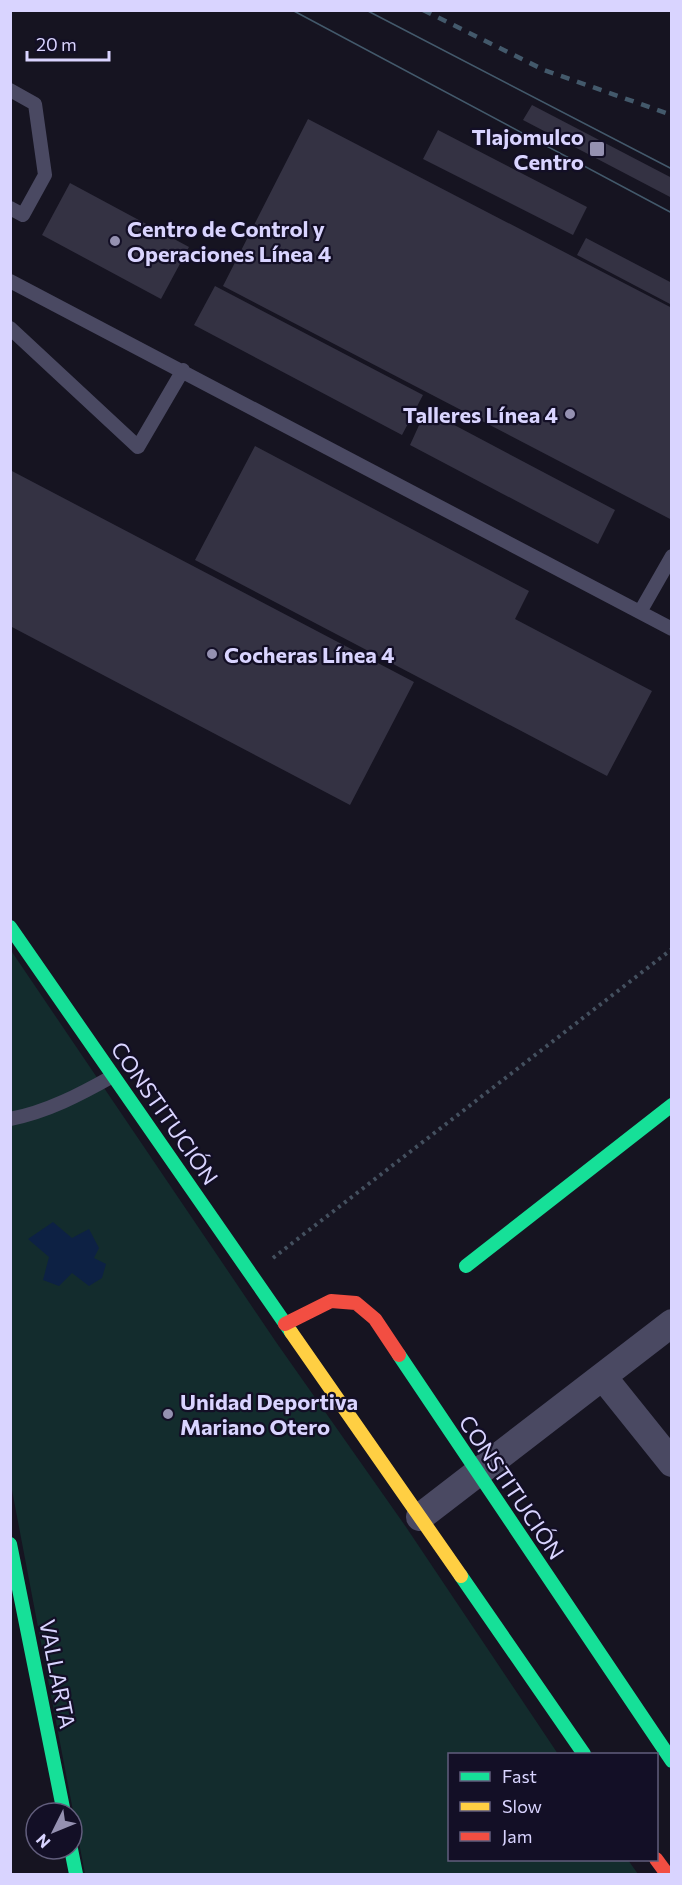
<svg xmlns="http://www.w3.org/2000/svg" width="682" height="1885" font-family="Commissioner,sans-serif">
<rect width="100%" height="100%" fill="#161421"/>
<path fill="#132c2d" d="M10 949 276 1342 406 1527 558 1754H450V1860H628L638 1874H85L11 1485Z"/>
<path fill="#0d2144" d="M53 1222 72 1238 89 1229 99 1248 94 1258 106 1264 102 1278 89 1286 72 1273 59 1286 43 1280 49 1257 28 1239Z"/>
<path fill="#343243" d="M532 105 672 178V198L523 120Z
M308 119 672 308V520L223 286Z
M438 130 587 207 573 235 423 159Z
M70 183 189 247 161 299 42 235Z
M586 238 672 283V305L577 255Z
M215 286 423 395 402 435 194 325Z
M426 410 615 510 598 544 410 445Z
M255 446 529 591 515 619 652 691 607 776 195 560Z
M10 470 414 682 350 805 10 626Z"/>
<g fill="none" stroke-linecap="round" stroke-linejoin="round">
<path stroke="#44505f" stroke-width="4" stroke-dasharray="3 4.5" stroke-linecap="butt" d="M273 1258 672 949"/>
<path stroke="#4a4962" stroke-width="14" d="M10 90 35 104 45 175 23 215 10 208
M10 281 672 629
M10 328 138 447 183 370
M640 612 672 556
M10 1119C47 1112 81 1094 113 1076"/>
<path stroke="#4a4962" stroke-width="28" d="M603 1377 672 1463
M420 1517 672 1323"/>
<path stroke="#16e098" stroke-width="14" d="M10 927 291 1332
M466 1266 672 1105
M399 1355 672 1761
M10 1544 64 1813
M461 1576 584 1754
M71 1849 76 1874"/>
<path stroke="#ffcf43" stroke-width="14" d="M291 1332 461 1576"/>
<path stroke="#f24e42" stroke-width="14" d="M285 1324 331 1301 356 1303 375 1319 399 1355
M656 1859 667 1874"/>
<path stroke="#43596b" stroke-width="1.5" d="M292 10 672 213
M366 10 672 169"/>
<path stroke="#43596b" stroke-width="4.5" stroke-dasharray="9 8" stroke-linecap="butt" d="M423 10 544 70 672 115"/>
</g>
<g fill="#9591b1" stroke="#130f26" stroke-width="2">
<rect x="589" y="141" width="16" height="16" rx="3"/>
<circle cx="115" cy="241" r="6"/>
<circle cx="570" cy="414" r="6"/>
<circle cx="212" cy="654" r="6"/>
<circle cx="168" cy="1414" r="6"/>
</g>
<g text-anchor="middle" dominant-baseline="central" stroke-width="4.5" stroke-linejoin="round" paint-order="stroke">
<g font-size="22" font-weight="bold" fill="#d9d4ff" stroke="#130f26" text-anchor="start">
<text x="584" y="136" text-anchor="end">Tlajomulco<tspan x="584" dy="25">Centro</tspan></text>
<text x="127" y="228">Centro de Control y<tspan x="127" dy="25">Operaciones Línea 4</tspan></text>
<text x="558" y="414" text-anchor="end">Talleres Línea 4</text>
<text x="224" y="654">Cocheras Línea 4</text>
<text x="180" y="1401">Unidad Deportiva<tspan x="180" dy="25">Mariano Otero</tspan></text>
</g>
<g font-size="22" fill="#d9d4ff" stroke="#130f26">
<text transform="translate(165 1113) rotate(55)">CONSTITUCIÓN</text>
<text transform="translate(512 1487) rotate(56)">CONSTITUCIÓN</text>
<text transform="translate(58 1674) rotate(79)">VALLARTA</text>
</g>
</g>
<rect width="682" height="1885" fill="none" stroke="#d9d4ff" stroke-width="24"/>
<rect x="448" y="1753" width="210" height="108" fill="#130f26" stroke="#625e7d" stroke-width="1.5"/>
<rect x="460" y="1772" width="30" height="9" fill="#16e098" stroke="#625e7d" stroke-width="1.5"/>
<text x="502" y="1783" font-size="18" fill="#d9d4ff">Fast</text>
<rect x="460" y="1802" width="30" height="9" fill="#ffcf43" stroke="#625e7d" stroke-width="1.5"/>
<text x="502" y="1813" font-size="18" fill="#d9d4ff">Slow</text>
<rect x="460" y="1832" width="30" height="9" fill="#f24e42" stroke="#625e7d" stroke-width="1.5"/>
<text x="502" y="1843" font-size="18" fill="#d9d4ff">Jam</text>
<g transform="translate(54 1831) rotate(227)"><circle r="28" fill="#130f26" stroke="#625e7d" stroke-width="1.5"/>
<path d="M0-4.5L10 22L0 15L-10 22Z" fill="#9591b1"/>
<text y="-9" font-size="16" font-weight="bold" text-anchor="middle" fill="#d9d4ff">N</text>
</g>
<path d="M27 51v9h82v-9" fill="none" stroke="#d9d4ff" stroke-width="3"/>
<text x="36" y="51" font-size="18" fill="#d9d4ff" stroke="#130f26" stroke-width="4.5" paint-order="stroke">20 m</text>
</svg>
